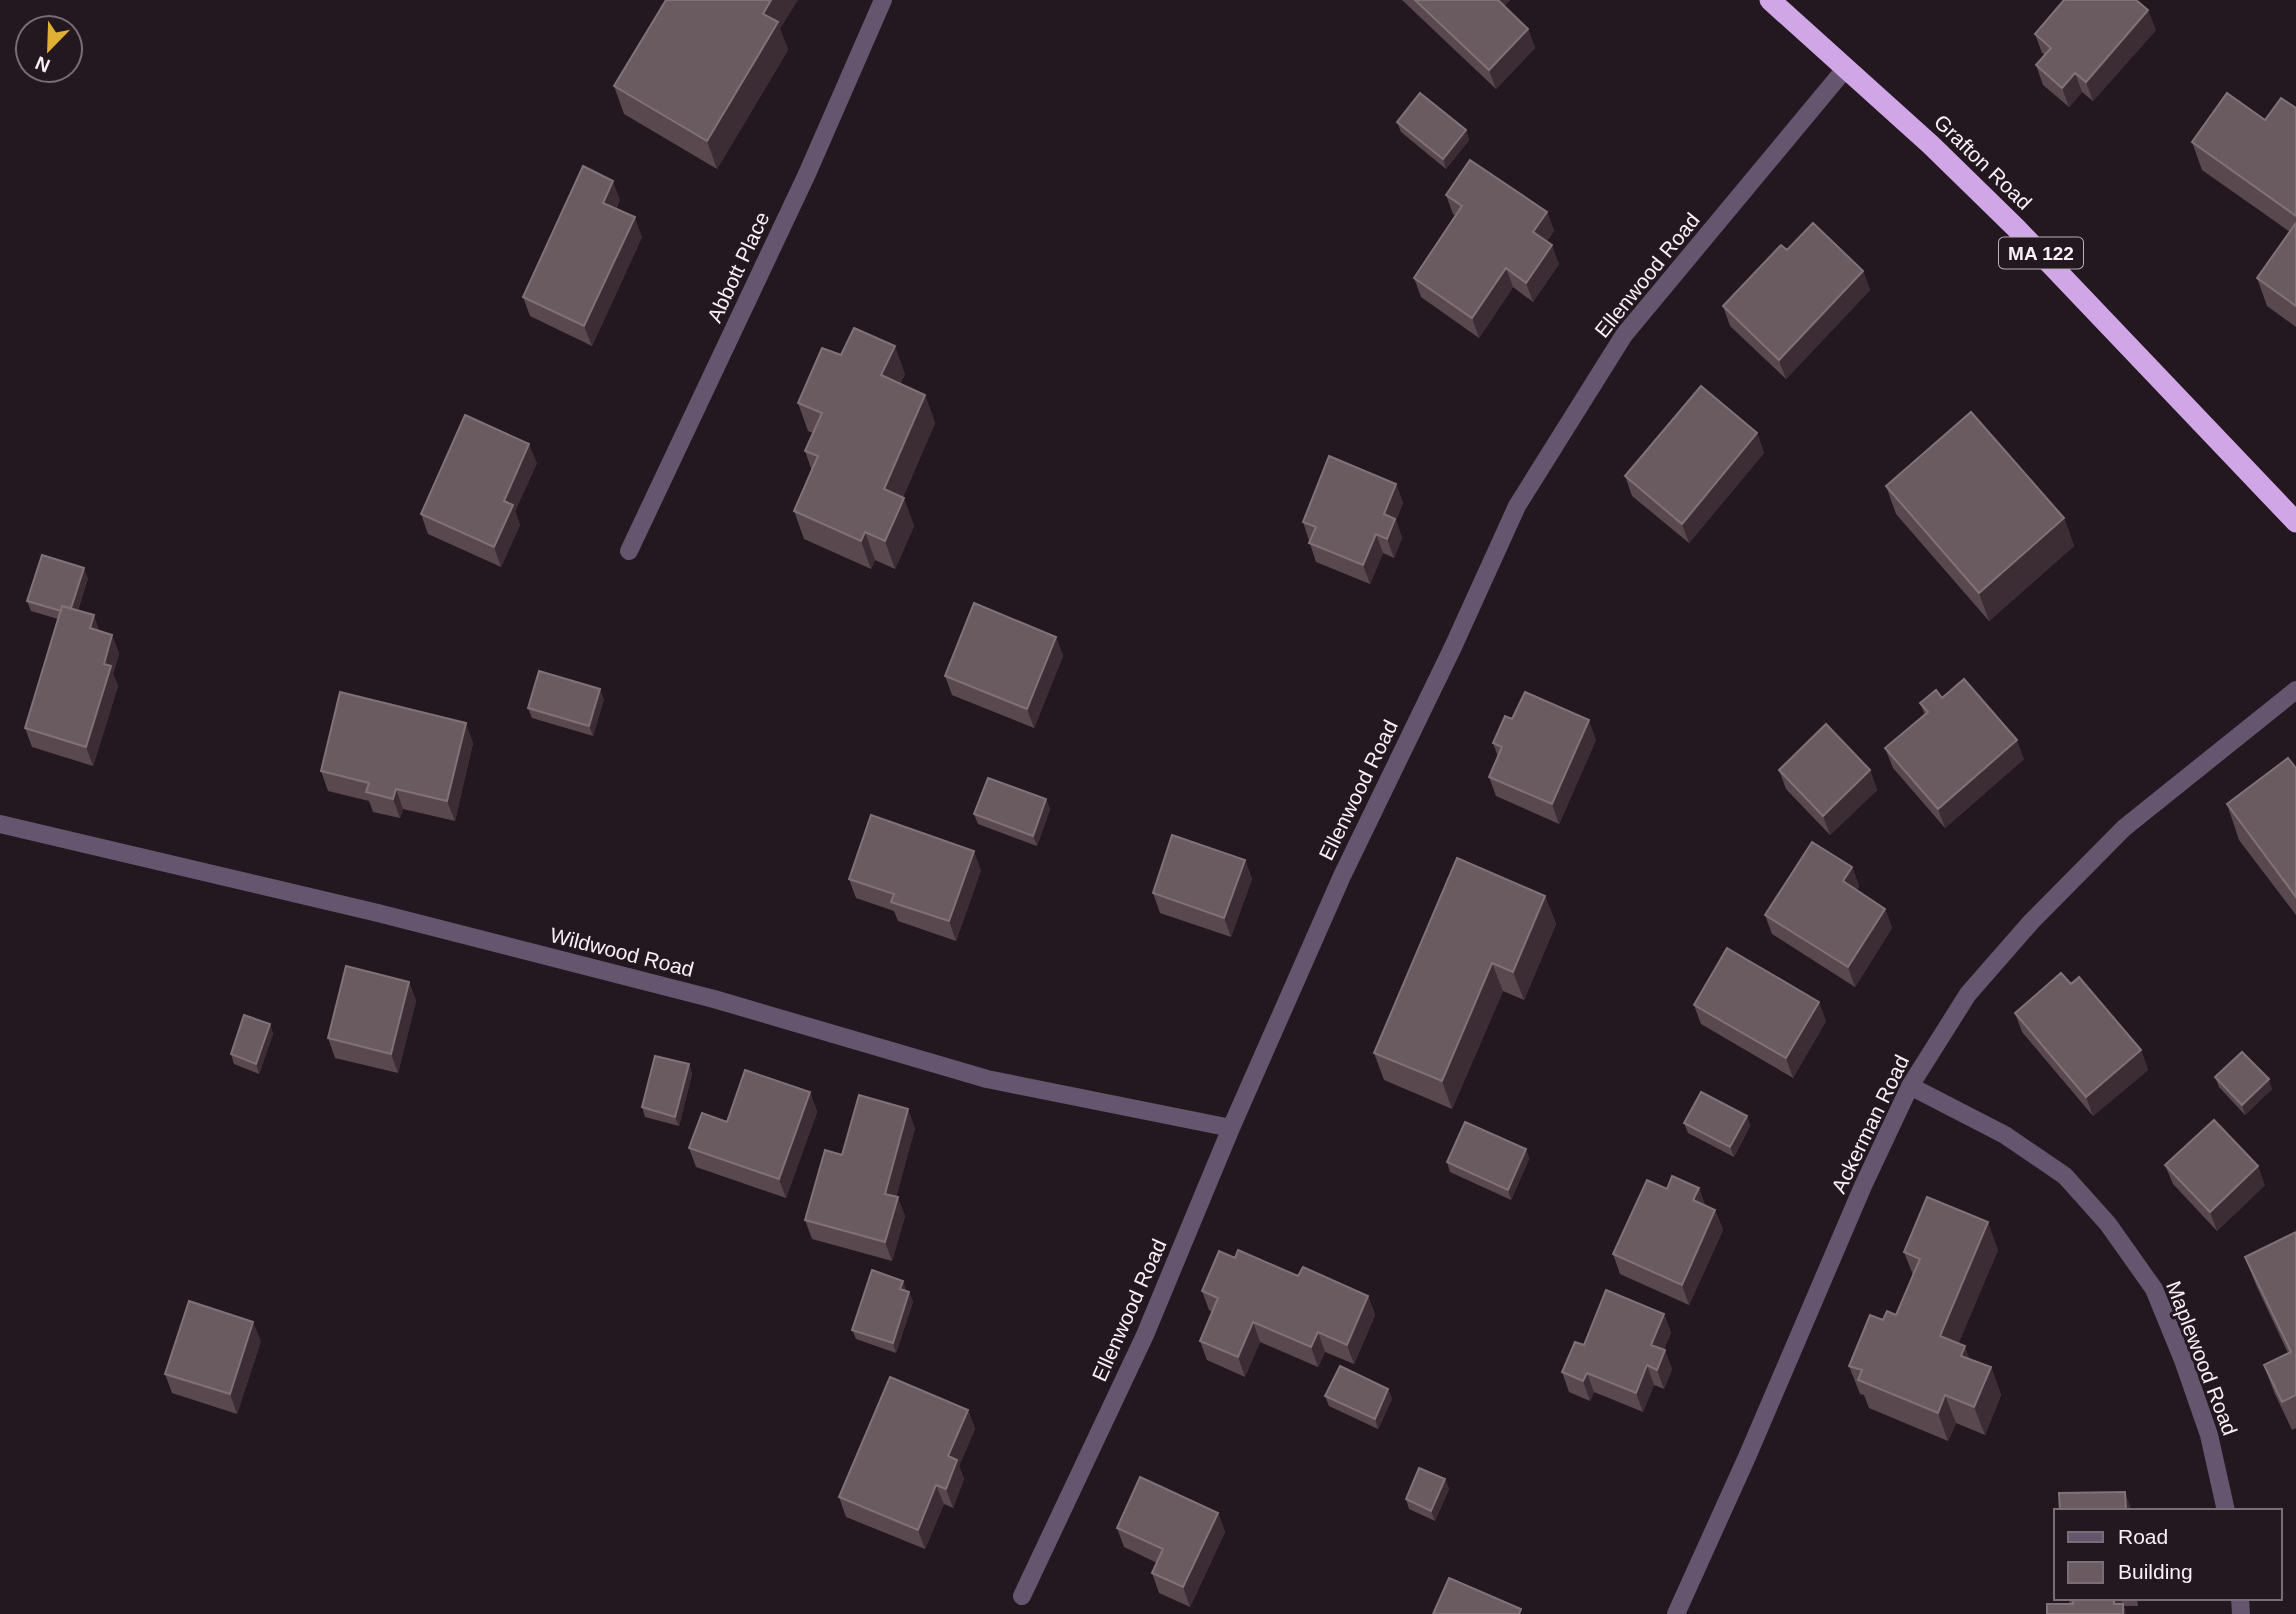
<svg xmlns="http://www.w3.org/2000/svg" width="2296" height="1614" font-family="Arial,sans-serif">
<rect width="100%" height="100%" fill="#231720"/>
<g fill="none" stroke-linecap="round" stroke-linejoin="round">
<path stroke="#66556f" stroke-width="18" d="M629 551 807 174 883 0
M0 824 378 913 714 999 987 1079 1231 1128
M1910 1086 2005 1135 2065 1176 2108 1224 2154 1289 2183 1360 2209 1435 2226 1511
M1022 1596 1145 1335 1231 1128 1342 876 1453 647 1517 506 1624 335 1845 69
M2240 1598 2241 1614
M1676 1614 1747 1457 1863 1186 1910 1086 1968 994 2031 922 2124 828 2296 690"/>
<path stroke="#d1a6e6" stroke-width="21" d="M1770 0 1931 145 2016 228 2296 522"/>
</g>
<path fill="#59494e" d="M1402 0H1510L1504 6 1528 29 1535 48 1496 89Z
M780 29 788 50 717 169 624 114 614 86Z
M2156 30 2093 101 2082 92 2069 107 2043 85 2036 65 2045 55 2042 53 2035 34Z
M2296 108V327L2267 306 2257 278 2290 232 2202 170 2192 142 2265 120Z
M1397 122 1466 130 1469 140 1446 169 1401 132Z
M1446 195 1547 212 1554 231 1547 241 1559 264 1533 302 1513 287 1479 338 1421 297 1414 278 1456 216 1453 214Z
M620 200 616 209 642 237 592 346 530 316 523 297Z
M1787 250 1863 271 1870 290 1786 379 1730 326 1723 306Z
M841 355 905 374 900 384 925 395 935 423 903 497 914 526 895 569 875 560 871 569 804 539 794 511 812 471 805 451 813 433 808 431 798 403Z
M1757 433 1764 453 1689 543 1632 496 1625 476Z
M537 463 515 511 520 525 501 567 428 534 421 514Z
M1396 484 1403 503 1396 520 1402 538 1394 558 1383 553 1370 584 1316 562 1303 522Z
M1886 486 2064 518 2074 546 1989 621 1896 514Z
M88 578 78 610 100 631 112 635 119 654 113 674 118 686 93 766 32 747 25 728 58 619 31 611 27 601Z
M1056 637 1063 656 1034 728 952 695 945 676Z
M1942 698 2024 759 1945 828 1893 768 1885 748 1925 715 1920 703Z
M604 699 593 736 532 718 528 708Z
M1512 719 1596 740 1559 824 1496 796 1489 777 1498 757 1493 743Z
M473 743 455 821 403 809 400 818 373 812 369 801 328 791 321 771Z
M2296 768V915L2239 840 2227 804Z
M1779 770H1870L1877 790 1830 835 1786 789Z
M1046 799 1050 809 1037 846 978 824 974 814Z
M1245 860 1252 879 1231 937 1160 913 1153 893Z
M1852 867 1859 886 1857 890 1885 909 1892 928 1855 987 1772 934 1765 915Z
M981 870 956 941 898 921 894 911 856 898 849 879Z
M1545 896 1556 924 1524 1000 1503 991 1452 1109 1384 1080 1374 1053Z
M409 982 416 1001 398 1073 335 1058 328 1038Z
M2071 984 2141 1050 2148 1070 2093 1116 2022 1032 2015 1013Z
M1694 1005 1826 1021 1793 1078 1701 1024Z
M270 1024 273 1034 259 1074 234 1064 231 1054Z
M689 1064 692 1074 679 1126 645 1117 642 1107Z
M2215 1077 2272 1089 2245 1115 2219 1087Z
M810 1092 817 1112 786 1198 696 1167 689 1148Z
M1747 1116 1750 1126 1734 1157 1688 1133 1684 1123Z
M915 1128 896 1197 905 1216 892 1261 812 1239 805 1220 842 1155Z
M1526 1149 1529 1159 1511 1200 1450 1172 1447 1162Z
M2165 1165 2265 1185 2217 1231 2173 1184Z
M1699 1188 1705 1206 1715 1210 1723 1230 1689 1305 1620 1274 1613 1254 1667 1189Z
M2296 1232V1428L2292 1430 2274 1392 2264 1365 2288 1353 2256 1285 2245 1257Z
M1998 1250 1958 1344 1970 1359 1991 1367 2001 1395 1985 1435 1956 1423 1948 1441 1869 1408 1864 1395 1860 1394 1849 1366 1883 1320 1896 1315 1913 1275 1904 1252Z
M1235 1258 1368 1296 1375 1315 1354 1364 1325 1352 1318 1367 1260 1342 1245 1377 1207 1360 1200 1341 1212 1312 1209 1310 1202 1291Z
M907 1291 909 1292 913 1302 896 1353 856 1339 852 1330Z
M1664 1314 1671 1333 1664 1349 1672 1369 1664 1389 1654 1385 1643 1412 1594 1392 1590 1401 1569 1392 1562 1372 1584 1345Z
M261 1341 237 1414 172 1393 165 1374Z
M1388 1389 1392 1399 1378 1429 1329 1406 1325 1396Z
M968 1410 975 1429 959 1466 964 1479 953 1508 944 1504 925 1549 846 1517 839 1497Z
M1445 1479 1449 1489 1435 1521 1409 1509 1406 1499Z
M1218 1513 1225 1532 1190 1607 1159 1593 1152 1573 1157 1563 1124 1547 1117 1528Z
M2068 1598H2137L2138 1606H2124L2126 1614H2047L2070 1604Z"/>
<path fill="#3c2d34" d="M771 0H798L780 29 788 50 717 169 707 141 763 14Z
M1493 0H1510L1498 13Z
M2148 10 2156 30 2093 101 2086 82Z
M1528 29 1535 48 1496 89 1489 70Z
M2075 73 2082 92 2069 107 2062 88Z
M1466 130 1469 140 1446 169 1443 159Z
M613 181 620 200 610 222 603 203Z
M1547 212 1554 231 1540 251 1533 232Z
M635 217 642 237 592 346 584 326Z
M1552 245 1559 264 1533 302 1526 283Z
M1506 268 1513 287 1479 338 1472 318Z
M1863 271 1870 290 1786 379 1779 360Z
M895 346 905 374 891 403 881 375Z
M925 395 935 423 894 517 884 489Z
M1757 433 1764 453 1689 543 1682 524Z
M529 444 537 463 515 511 520 525 501 567 494 547 504 501Z
M1396 484 1403 503 1396 520 1402 538 1394 558 1387 539 1384 514Z
M904 498 914 526 895 569 885 541Z
M2064 518 2074 546 1989 621 1979 593Z
M865 532 875 560 871 569 861 541Z
M1376 534 1383 553 1370 584 1363 565Z
M84 568 88 578 73 624 70 614Z
M94 615 101 635 90 628Z
M112 635 119 654 113 674 118 686 93 766 86 747 104 664Z
M1056 637 1063 656 1034 728 1027 709Z
M600 689 604 699 593 736 589 726Z
M1589 720 1596 740 1559 824 1552 804Z
M466 723 473 743 455 821 447 801Z
M2017 740 2024 759 1945 828 1938 809Z
M1870 770 1877 790 1830 835 1823 816Z
M396 789 403 809 400 818 393 799Z
M1046 799 1050 809 1037 846 1033 836Z
M974 851 981 870 956 941 949 921Z
M1245 860 1252 879 1231 937 1224 918Z
M1852 867 1859 886 1850 900 1843 881Z
M1545 896 1556 924 1524 1000 1513 972Z
M1885 909 1892 928 1855 987 1848 967Z
M1492 963 1503 991 1452 1109 1442 1081Z
M409 982 416 1001 398 1073 391 1054Z
M1819 1002 1826 1021 1793 1078 1786 1058Z
M270 1024 273 1034 259 1074 256 1064Z
M2141 1050 2148 1070 2093 1116 2086 1097Z
M689 1064 692 1074 679 1126 675 1117Z
M2269 1079 2272 1089 2245 1115 2242 1105Z
M810 1092 817 1112 786 1198 779 1179Z
M908 1109 915 1128 892 1213 885 1194Z
M1747 1116 1750 1126 1734 1157 1730 1147Z
M1526 1149 1529 1159 1511 1200 1508 1190Z
M2258 1166 2265 1185 2217 1231 2210 1212Z
M1699 1188 1706 1207 1693 1200Z
M898 1197 905 1216 892 1261 885 1242Z
M1715 1210 1723 1230 1689 1305 1682 1285Z
M1988 1222 1998 1250 1950 1364 1940 1336Z
M903 1281 907 1291 904 1299 900 1289Z
M909 1292 913 1302 896 1353 893 1343Z
M1368 1296 1375 1315 1354 1364 1347 1345Z
M1664 1314 1671 1333 1658 1364 1651 1345Z
M253 1322 261 1341 237 1414 230 1394Z
M1253 1322 1260 1342 1245 1377 1238 1357Z
M1318 1332 1325 1352 1318 1367 1311 1347Z
M1965 1346 1975 1374 1961 1356Z
M1665 1350 1672 1369 1664 1389 1657 1370Z
M1647 1365 1654 1385 1643 1412 1636 1393Z
M1991 1367 2001 1395 1985 1435 1974 1407Z
M1587 1373 1594 1392 1590 1401 1583 1381Z
M1388 1389 1392 1399 1378 1429 1375 1419Z
M1945 1395 1956 1423 1948 1441 1938 1413Z
M968 1410 975 1429 959 1466 964 1479 953 1508 946 1489 948 1456Z
M1445 1479 1449 1489 1435 1521 1431 1511Z
M936 1485 944 1504 925 1549 918 1530Z
M2125 1492 2132 1511H2126Z
M1218 1513 1225 1532 1190 1607 1183 1587Z
M2114 1598H2120L2126 1614H2117L2114 1604Z"/>
<path fill="#6a5b60" stroke="#817277" stroke-width="2" d="M666 0H771L763 14 778 22 707 141 614 86Z
M1415 0H1498L1528 29 1489 70Z
M2064 0H2136L2148 10 2086 82 2075 73 2062 88 2036 65 2051 48 2035 34Z
M1420 93 1466 130 1443 159 1397 122Z
M2227 93 2265 120 2281 98 2296 108V216L2192 142Z
M1470 160 1547 212 1533 232 1552 245 1526 283 1506 268 1472 318 1414 278 1462 206 1446 195Z
M583 166 613 181 603 203 635 217 584 326 523 297Z
M1813 223 1863 271 1779 360 1723 306 1781 245 1787 250Z
M2296 223V306L2257 278Z
M854 328 895 346 881 375 925 395 884 489 904 498 885 541 865 532 861 541 794 511 818 456 805 451 822 413 798 403 822 348 841 355Z
M1701 386 1757 433 1682 524 1625 476Z
M1971 412 2064 518 1979 593 1886 486Z
M465 415 529 444 504 501 513 505 494 547 421 514Z
M1329 456 1396 484 1384 514 1395 519 1387 539 1376 534 1363 565 1309 543 1316 527 1303 522Z
M42 555 84 568 71 608 62 606 61 611 27 601Z
M974 603 1056 637 1027 709 945 676Z
M62 606 94 615 90 628 112 635 104 664 111 666 86 747 25 728Z
M539 671 600 689 589 726 528 708Z
M1964 679 2017 740 1938 809 1885 748 1928 712 1920 703 1936 690 1942 698Z
M340 692 466 723 447 801 396 789 393 799 366 792 369 783 321 771Z
M1525 692 1589 720 1552 804 1489 777 1502 747 1493 743 1505 716 1512 719Z
M1826 724 1870 770 1823 816 1779 770Z
M2288 758 2296 768V897L2227 804Z
M988 778 1046 799 1033 836 974 814Z
M871 815 974 851 949 921 891 902 894 894 849 879Z
M1172 835 1245 860 1224 918 1153 893Z
M1812 842 1852 867 1843 881 1885 909 1848 967 1765 915Z
M1457 858 1545 896 1513 972 1492 963 1442 1081 1374 1053Z
M1727 948 1819 1002 1786 1058 1694 1005Z
M346 966 409 982 391 1054 328 1038Z
M2061 973 2071 984 2079 977 2141 1050 2086 1097 2015 1013Z
M244 1015 270 1024 256 1064 231 1054Z
M2242 1052 2269 1079 2242 1105 2215 1077Z
M655 1056 689 1064 675 1117 642 1107Z
M745 1070 810 1092 779 1179 689 1148 702 1113 727 1122Z
M1701 1092 1747 1116 1730 1147 1684 1123Z
M859 1095 908 1109 885 1194 898 1197 885 1242 805 1220 825 1150 842 1155Z
M2214 1120 2258 1166 2210 1212 2165 1165Z
M1465 1122 1526 1149 1508 1190 1447 1162Z
M1672 1176 1699 1188 1693 1200 1715 1210 1682 1285 1613 1254 1647 1180 1667 1189Z
M1927 1197 1988 1222 1940 1336 1965 1346 1961 1356 1991 1367 1974 1407 1945 1395 1938 1413 1858 1380 1862 1370 1849 1366 1870 1315 1883 1320 1887 1311 1896 1315 1920 1259 1904 1252Z
M2296 1232V1395L2282 1402 2264 1365 2291 1352 2245 1257Z
M1238 1250 1298 1276 1303 1267 1368 1296 1347 1345 1318 1332 1311 1347 1253 1322 1238 1357 1200 1341 1218 1298 1202 1291 1219 1251 1235 1258Z
M872 1270 903 1281 900 1289 909 1292 893 1343 852 1330Z
M1606 1290 1664 1314 1651 1345 1665 1350 1657 1370 1647 1365 1636 1393 1587 1373 1583 1381 1562 1372 1575 1342 1584 1345Z
M189 1301 253 1322 230 1394 165 1374Z
M1340 1366 1388 1389 1375 1419 1325 1396Z
M890 1377 968 1410 948 1456 957 1460 946 1489 936 1485 918 1530 839 1497Z
M1419 1468 1445 1479 1431 1511 1406 1499Z
M1140 1477 1218 1513 1183 1587 1152 1573 1163 1549 1117 1528Z
M2125 1492 2126 1511H2060L2059 1493Z
M1449 1578 1521 1609 1519 1614H1433Z
M2073 1598H2114V1604H2123V1614H2047V1604H2073Z"/>
<g text-anchor="middle" dominant-baseline="central" stroke-width="6" stroke-linejoin="round" paint-order="stroke">
<rect fill="#231720" stroke="#b9afb6" stroke-width="2" x="1999" y="237.5" width="84" height="31" rx="5"/>
<g font-size="19" font-weight="bold" fill="#f9f0f6">
<text x="2041" y="253">MA 122</text>
</g>
<g font-size="21" fill="#f9f0f6" stroke="#231720">
<text transform="translate(1983 162) rotate(44)">Grafton Road</text>
<text transform="translate(738 267) rotate(-65)">Abbott Place</text>
<text transform="translate(1647 275) rotate(-51)">Ellenwood Road</text>
<text transform="translate(1358 790) rotate(-64)">Ellenwood Road</text>
<text transform="translate(622 952) rotate(14)">Wildwood Road</text>
<text transform="translate(1870 1124) rotate(-64)">Ackerman Road</text>
<text transform="translate(1129 1310) rotate(-66)">Ellenwood Road</text>
<text transform="translate(2202 1358) rotate(69)">Maplewood Road</text>
</g>
</g>
<rect x="2054" y="1509" width="228" height="91" fill="#231720" stroke="#796e76" stroke-width="2"/>
<rect x="2068" y="1532" width="35" height="10" fill="#66556f" stroke="#796e76" stroke-width="2"/>
<text x="2118" y="1544" font-size="21" fill="#f9f0f6">Road</text>
<rect x="2068" y="1562" width="35" height="21" fill="#6a5b60" stroke="#796e76" stroke-width="2"/>
<text x="2118" y="1579" font-size="21" fill="#f9f0f6">Building</text>
<g transform="translate(49 49) rotate(203)"><circle r="33" fill="#231720" stroke="#796e76" stroke-width="2"/>
<path d="M0-5L12 26L0 18L-12 26Z" fill="#dfb034"/>
<text y="-10" font-size="19" font-weight="bold" text-anchor="middle" fill="#f9f0f6">N</text>
</g>
</svg>
